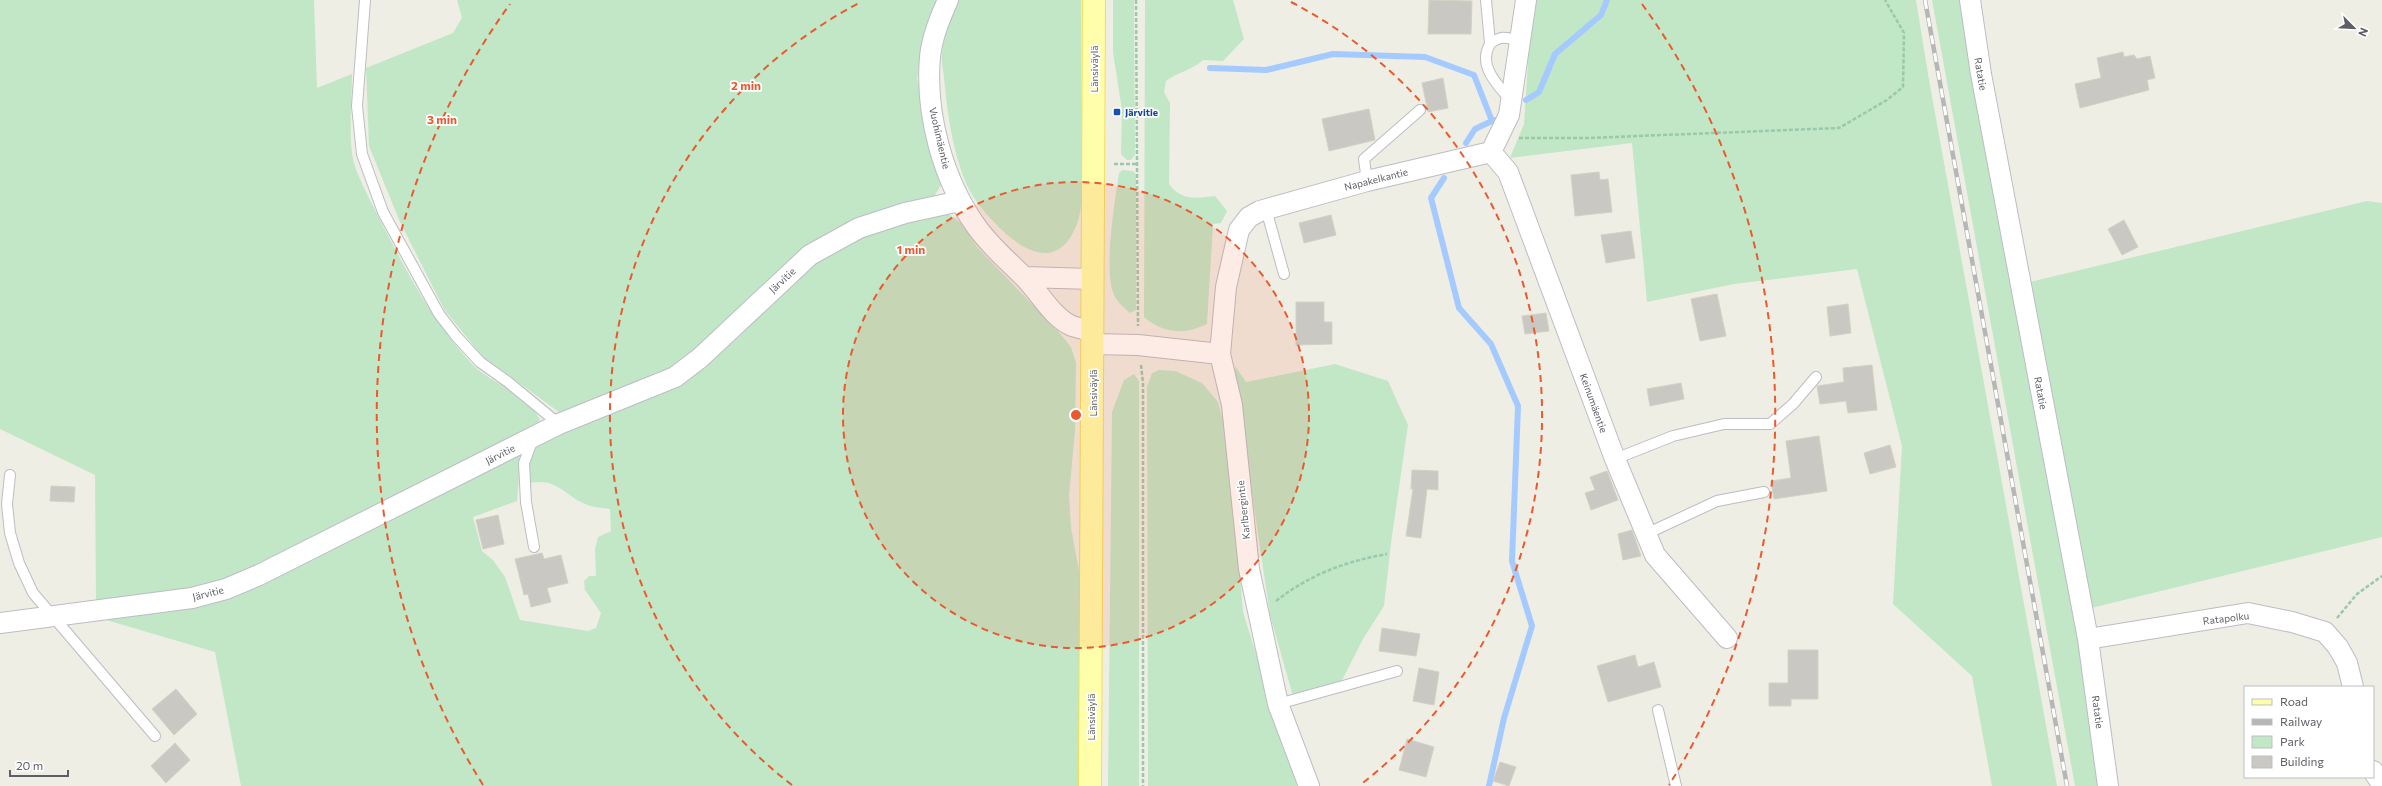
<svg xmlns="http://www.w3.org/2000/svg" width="2382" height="786" font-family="Commissioner,sans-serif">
<rect width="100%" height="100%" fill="#efeee5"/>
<path fill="#c1e7c6" d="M0 0H314L317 88 352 74C352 100 349 128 352 153 354 171 368 195 376 212 403 265 431 321 473 365 491 383 529 395 540 420L534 431 216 588 96 603 95 475 0 429Z
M457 0H937L924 33 917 79 944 180 932 200 852 224 669 373 563 415 481 355 444 309 400 222 369 146 366 68 453 33 462 18Z
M956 0H1081L1082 193C1081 202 1081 212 1078 221 1060 273 1023 253 995 223 983 211 972 197 965 181 952 148 947 112 944 77 943 69 941 60 942 53 944 35 950 16 956 0Z
M1113 0H1134L1135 155 1131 160H1127L1121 154 1122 110 1113 52Z
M1145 0H1233L1244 39 1223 61 1203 60C1192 70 1178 72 1166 81L1164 92 1170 103 1169 184C1181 201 1196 198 1215 196L1227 211 1221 223 1213 224 1207 324C1185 335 1164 334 1144 317Z
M1536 0H1916L1929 80 2057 786H1992L1972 676 1893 604 1902 446 1857 269 1734 284 1647 302 1632 143 1510 158 1524 124 1530 33Z
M1932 0H1968L2037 366 2102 786H2075Z
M1122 170 1133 171 1136 174V310L1130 313C1124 308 1115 300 1113 292 1104 267 1115 201 1119 173Z
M2367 201 2382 203V537L2087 609 2030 282Z
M947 213 961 223 977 247 1058 331 1071 347 1076 363 1075 431 1069 495 1071 528 1080 576 1079 786H241L215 652 96 617 205 604 525 446 520 464 517 501 473 517 482 551 493 560 505 577 520 620 588 631 596 628 601 613 585 590 584 581 589 576H596L595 549 598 537 611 531 610 509C602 508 592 507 585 504 564 495 557 478 530 483L528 464 535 444 672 385 705 368 740 336 810 264 866 232Z
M1335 364 1388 381 1408 425 1391 543 1384 606 1363 639 1338 688 1293 696 1270 615 1236 385 1235 366 1246 382Z
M1159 370 1175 371 1202 383 1218 402 1224 425 1234 500 1243 612 1297 786H1148L1147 387 1152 373Z
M1134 374 1139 381V786H1108L1112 412 1124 380Z"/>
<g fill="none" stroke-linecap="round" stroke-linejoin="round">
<path stroke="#a5caff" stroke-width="6" d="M1210 68 1266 70 1333 54 1425 57 1474 75 1492 121
M1526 100 1539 92 1555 54 1601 15 1607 0
M1466 143 1475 129 1494 120
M1444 178 1431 198 1459 308 1491 344 1518 406 1512 561 1532 626 1504 718 1489 786"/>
</g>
<path fill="#cac8c2" stroke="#d4d1c3" d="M1429 0 1472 1 1471 34H1428Z
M2123 52 2124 57 2134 55 2137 59 2150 56 2155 78 2147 80 2149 90 2080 108 2075 84 2101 78 2097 58Z
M1443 78 1448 108 1428 112 1422 83Z
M1369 109 1375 140 1329 151 1322 119Z
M1599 172 1600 180 1608 179 1612 212 1575 216 1571 175Z
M1331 215 1336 235 1304 243 1299 223Z
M2124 220 2138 247 2122 255 2108 229Z
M1631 231 1635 258 1606 263 1601 235Z
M1717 294 1726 336 1700 341 1691 299Z
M1296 302H1324V322H1332V344L1296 345Z
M1848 304 1851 333 1830 336 1827 307Z
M1546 313 1549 331 1525 334 1522 316Z
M1872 365 1877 410 1848 413 1846 401 1820 404 1817 386 1844 382 1843 368Z
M1681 383 1684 399 1650 406 1647 389Z
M1819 436 1827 491 1774 499 1771 481 1791 478 1786 441Z
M1890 445 1896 467 1870 474 1864 453Z
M1412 470 1438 471V490L1427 489 1421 538 1406 536 1413 489H1411Z
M1607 471 1618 500 1591 510 1585 493 1595 490 1590 477Z
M51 486 75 487 74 502 50 501Z
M498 515 504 544 483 549 476 520Z
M1632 530 1641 556 1623 560 1618 534Z
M542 553 544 559 561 555 568 583 547 588 551 602 531 607 528 594 524 595 515 559Z
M1382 628 1420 634 1416 656 1379 651Z
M1788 650H1818V699H1791V706H1769V683H1788Z
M1635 655 1638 667 1654 662 1661 687 1608 702 1597 666Z
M1419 668 1439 672 1434 705 1413 701Z
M176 689 197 714 174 735 152 709Z
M1407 739 1434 747 1426 777 1399 770Z
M175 743 190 760 166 783 151 766Z
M1500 762 1516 767 1509 786 1493 781Z"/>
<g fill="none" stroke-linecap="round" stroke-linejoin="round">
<defs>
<path id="service" d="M365 0 357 106 362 154 383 212 439 314 456 336 480 362 508 382 559 424
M1486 0 1490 43
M1511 101C1499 86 1478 67 1489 46 1490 42 1497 39 1501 38 1507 37 1514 40 1520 40
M1367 181 1364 159 1420 110
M1266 209 1284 274
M533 439 524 463 526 502 534 547
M1615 459 1673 436 1724 424H1770L1793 404 1816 377
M10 475 7 504 10 533 19 563 33 593 155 736
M1646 534 1717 501 1764 492
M1278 704 1397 671
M1658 710 1676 786"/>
<path id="minor" d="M948 0C940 18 932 37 930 57 925 114 943 180 976 226 990 246 1007 260 1024 277 1039 292 1052 317 1072 326 1079 328 1086 330 1093 331
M1970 0 1981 74 2088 639 2108 786
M1491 152 1508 172 1615 459 1655 555 1727 638
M1024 277 1093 279
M1093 344 1138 345 1220 354 1232 405 1249 569 1278 704 1309 786
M1220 354 1226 287 1239 230 1249 217 1260 211 1367 181 1491 152 1509 115 1526 0
M0 623 192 598 226 589 259 575 559 424 675 377 700 358 810 255 859 228 905 213 960 201
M2088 639 2248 613 2292 622 2325 632 2338 647 2347 663 2353 687
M2373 771 2382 784"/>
<path id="primary" d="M1090 786 1094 0"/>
</defs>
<use href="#service" stroke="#bcbdc3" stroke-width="12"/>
<use href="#minor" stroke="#bcbdc3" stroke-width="22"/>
<use href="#primary" stroke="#f3de5a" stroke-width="24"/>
<path stroke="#9ac8ad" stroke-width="2.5" stroke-dasharray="4 2" stroke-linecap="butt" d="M1136 0 1138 326
M1519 138H1588L1839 128 1887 100 1903 87 1904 33 1885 0
M1114 164H1138
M1141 365 1143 383V786
M1276 601C1309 575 1346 561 1387 554
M2337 618 2357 594 2382 576"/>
<use href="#service" stroke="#fff" stroke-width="10"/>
<use href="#minor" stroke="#fff" stroke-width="20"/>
<use href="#primary" stroke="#fffeaa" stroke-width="22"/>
<defs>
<path id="rail" d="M1925 0 2067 786"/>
</defs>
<use href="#rail" stroke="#b5b6b6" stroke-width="4.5"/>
<use href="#rail" stroke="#fff" stroke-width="3" stroke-dasharray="9" stroke-linecap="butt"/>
</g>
<circle cx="1076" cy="415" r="233" fill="#eb592e" fill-opacity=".12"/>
<g fill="none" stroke="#eb592e" stroke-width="2" stroke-dasharray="7 5">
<circle cx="1076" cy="415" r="233"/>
<path d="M792 785A466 466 0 0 1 861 2M1291 2A466 466 0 0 1 1360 785"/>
<path d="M483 785A699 699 0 0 1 510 4M1642 4A699 699 0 0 1 1669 785"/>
</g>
<rect fill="#1a4fb4" stroke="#fff" stroke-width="1.5" x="1113" y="108" width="8" height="8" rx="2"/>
<g text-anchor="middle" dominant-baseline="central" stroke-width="3.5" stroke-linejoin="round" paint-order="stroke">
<g font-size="10" fill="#5c5f65" stroke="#fff">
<text transform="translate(1094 69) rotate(-90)">Länsiväylä</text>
<text transform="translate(1981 74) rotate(80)">Ratatie</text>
<text transform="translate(940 138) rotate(77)">Vuohimäentie</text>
<text transform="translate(1376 179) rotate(-14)">Napakelkantie</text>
<text transform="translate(782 280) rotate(-43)">Järvitie</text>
<text transform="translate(1093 393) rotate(-90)">Länsiväylä</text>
<text transform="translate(2041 393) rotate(79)">Ratatie</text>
<text transform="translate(1594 403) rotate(70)">Keinumäentie</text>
<text transform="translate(500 454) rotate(-27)">Järvitie</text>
<text transform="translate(1243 510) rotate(-96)">Karlbergintie</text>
<text transform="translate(208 593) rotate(-14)">Järvitie</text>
<text transform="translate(2226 618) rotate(-7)">Ratapolku</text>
<text transform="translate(2098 712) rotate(82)">Ratatie</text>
<text transform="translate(1091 717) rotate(-90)">Länsiväylä</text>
</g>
<g font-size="10" font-weight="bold" fill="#164399" stroke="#fff" text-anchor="start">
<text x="1125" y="112">Järvitie</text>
</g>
</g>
<circle cx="1076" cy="415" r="6" fill="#eb592e" stroke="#fff" stroke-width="2"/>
<g font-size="12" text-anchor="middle" font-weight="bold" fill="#eb592e" stroke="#fff" stroke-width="3.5" stroke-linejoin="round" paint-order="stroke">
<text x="746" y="90">2 min</text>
<text x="442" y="124">3 min</text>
<text x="911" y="254">1 min</text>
</g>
<rect x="2244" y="686" width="130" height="92" fill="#ffffff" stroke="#bebfc1"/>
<rect x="2252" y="699" width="20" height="6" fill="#fffeaa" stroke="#bebfc1"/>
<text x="2280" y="706" font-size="12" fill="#5c5f65">Road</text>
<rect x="2252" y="719" width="20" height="6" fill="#b5b6b6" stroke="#bebfc1"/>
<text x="2280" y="726" font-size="12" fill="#5c5f65">Railway</text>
<rect x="2252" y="736" width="20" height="12" fill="#c1e7c6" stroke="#bebfc1"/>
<text x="2280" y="746" font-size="12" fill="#5c5f65">Park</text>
<rect x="2252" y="756" width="20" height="12" fill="#cac8c2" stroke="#bebfc1"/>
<text x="2280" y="766" font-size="12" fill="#5c5f65">Building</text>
<g transform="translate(2354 28) rotate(114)" stroke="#ffffff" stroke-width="3" paint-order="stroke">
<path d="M0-3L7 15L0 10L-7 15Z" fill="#5c5f65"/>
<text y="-6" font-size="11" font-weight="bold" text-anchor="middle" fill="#5c5f65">N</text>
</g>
<path d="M10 770v6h58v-6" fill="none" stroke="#5c5f65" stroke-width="2"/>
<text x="16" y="770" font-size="12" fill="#5c5f65" stroke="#ffffff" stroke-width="3" paint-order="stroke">20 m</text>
</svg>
